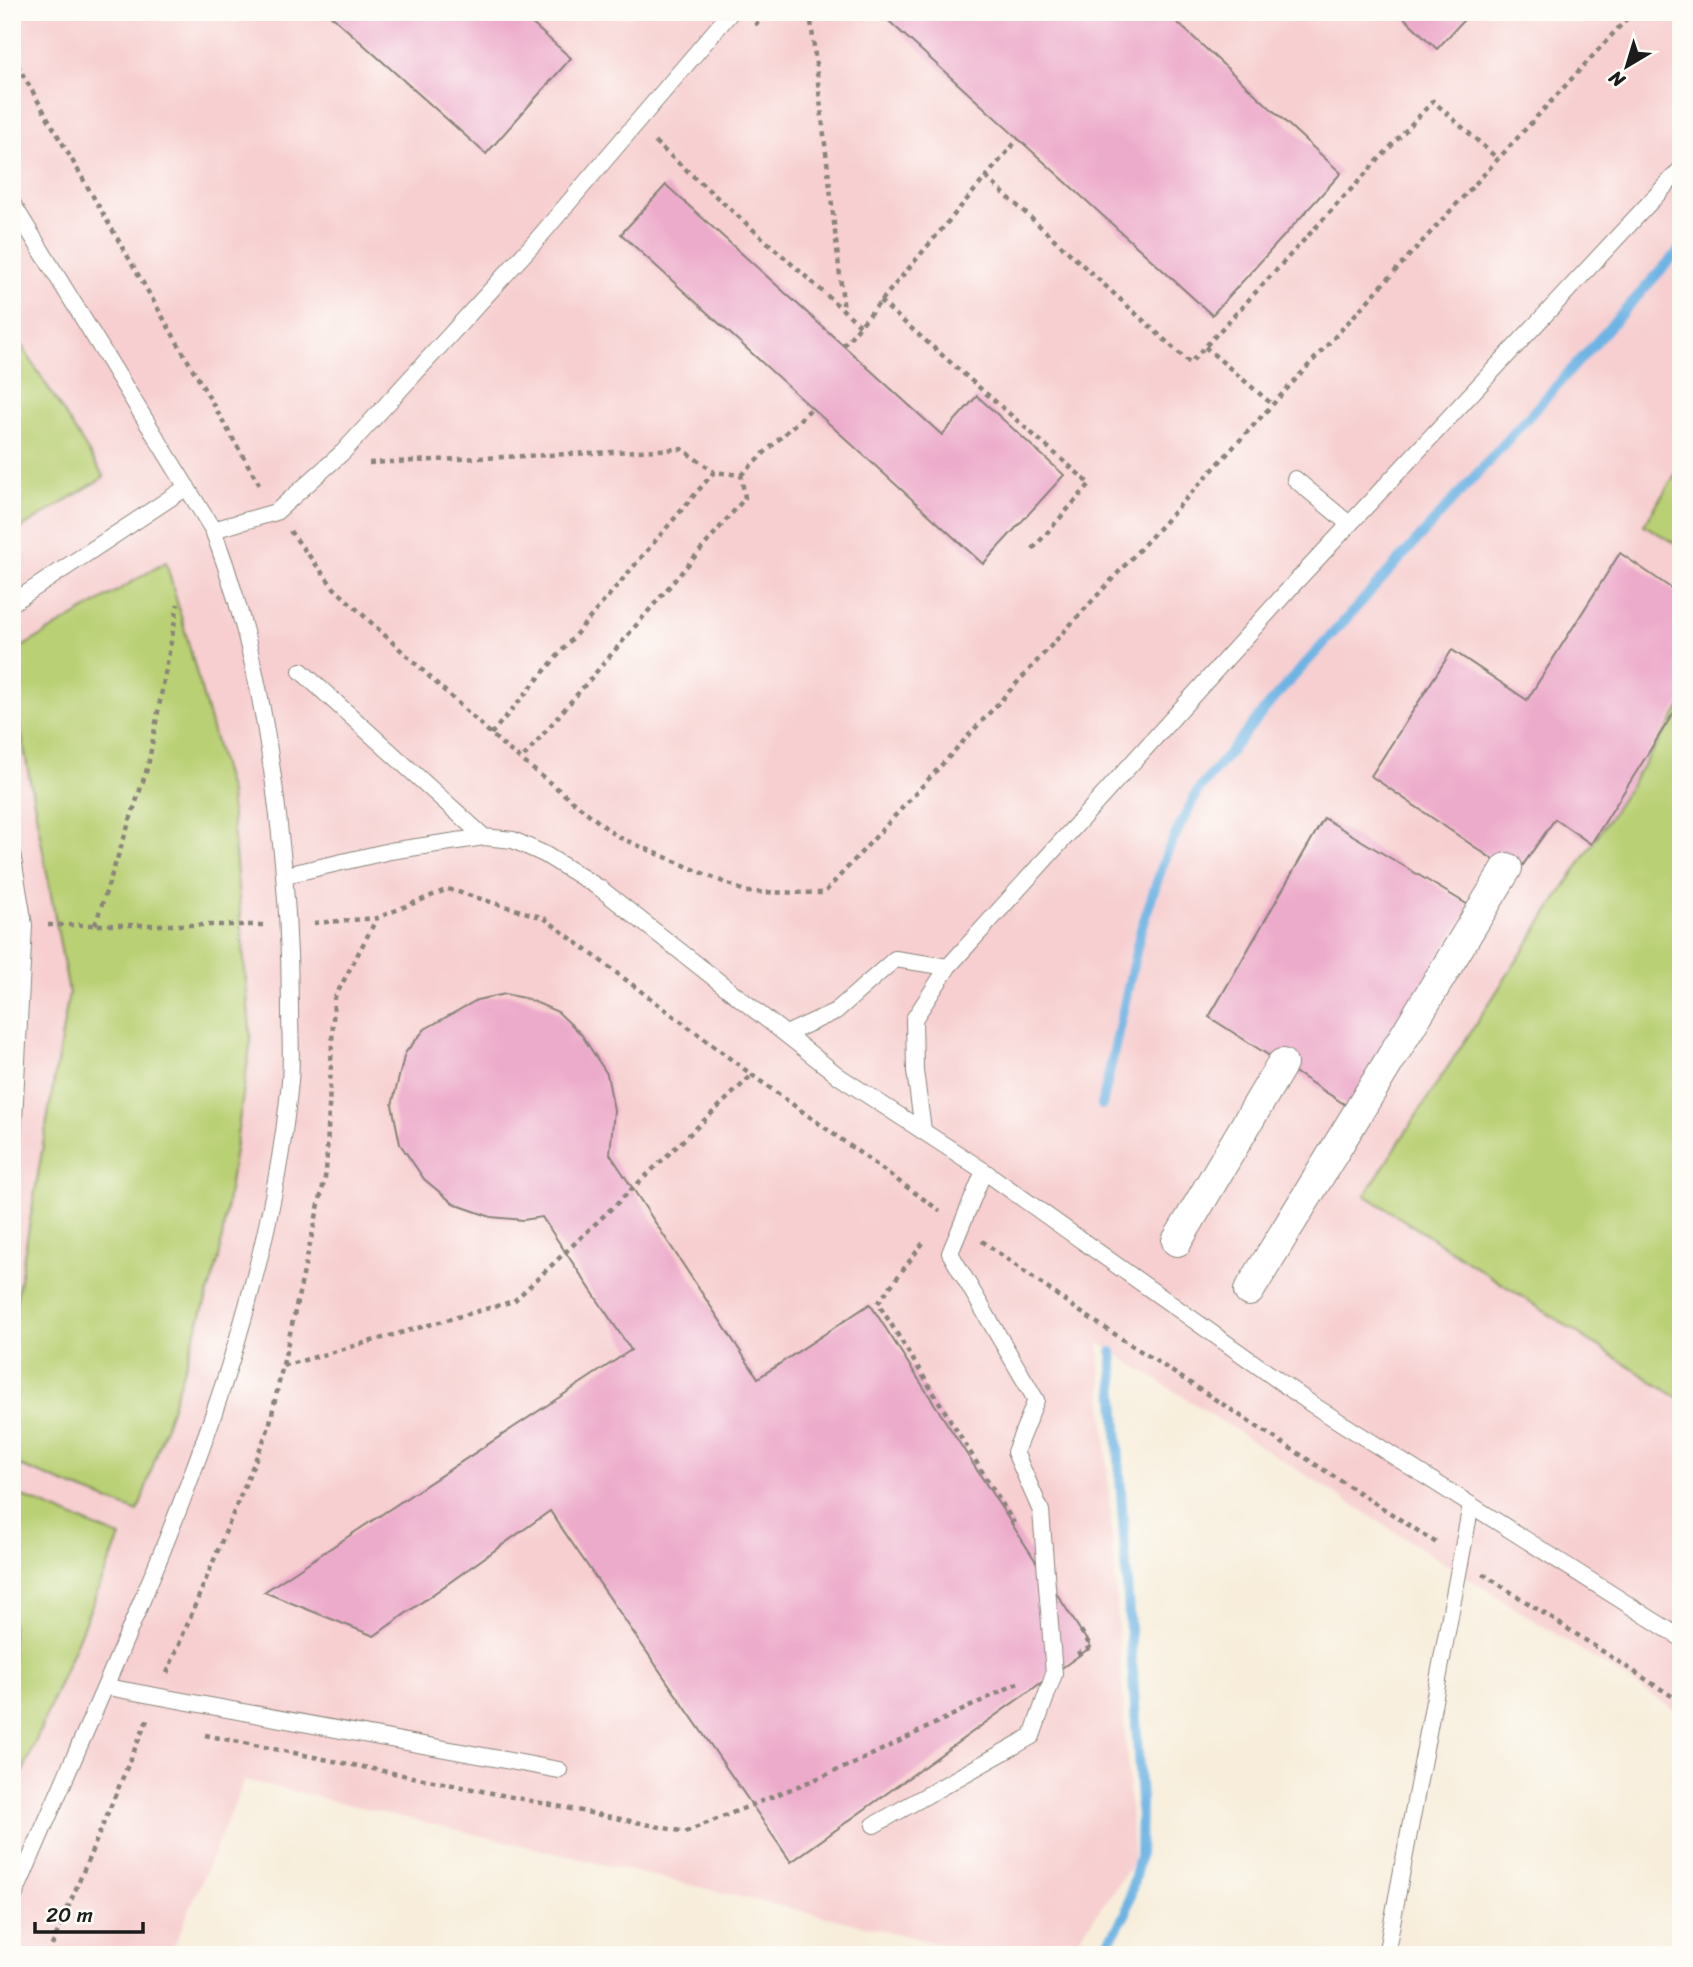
<svg xmlns="http://www.w3.org/2000/svg" width="1693" height="1967" font-family="Sriracha,sans-serif">
<rect width="100%" height="100%" fill="#fdfcf7"/>
<filter id="ink" filterUnits="userSpaceOnUse"><feTurbulence type="fractalNoise" baseFrequency=".0143" numOctaves="2"/><feDisplacementMap in="SourceGraphic" scale="14" xChannelSelector="R" yChannelSelector="G"/><feConvolveMatrix kernelMatrix="1 2 1 2 8 2 1 2 1" color-interpolation-filters="sRGB"/></filter>
<filter id="wash" filterUnits="userSpaceOnUse"><feTurbulence type="fractalNoise" baseFrequency=".00686" numOctaves="4" result="noise"/><feDisplacementMap in="SourceGraphic" scale="28" xChannelSelector="R" yChannelSelector="G"/><feGaussianBlur stdDeviation="1.57" result="paint"/><feColorMatrix in="noise" values="0 0 0 0 0 0 0 0 0 0 0 0 0 0 0 0 0 1.4 0 .05"/><feComposite in="paint" operator="in"/></filter>
<g filter="url(#wash)">
<rect width="100%" height="100%" fill="#f7edda"/>
<path fill="#f7cfd0" d="M12 12H1681V1714L1099 1343 1134 1862 1067 1955H988L245 1780 170 1955H12Z"/>
<path fill="#bad075" stroke="#6b7648" stroke-width="2" d="M12 330 104 477 12 534Z
M1681 465V547L1644 525Z
M166 562 230 794 251 1040 219 1259 138 1512 12 1463V1326L69 993 12 683V653Z
M1681 707V1400L1365 1195Z
M12 1492 120 1537 12 1798Z"/>
<g fill="none" stroke-linecap="round" stroke-linejoin="round">
<path stroke="#6db4e4" stroke-width="10" d="M1102 1105 1141 929 1167 852 1197 792 1270 703 1681 248
M1101 1955 1126 1913 1140 1856 1141 1800 1112 1352"/>
</g>
<g id="blocks">
<path fill="#edabcb" d="M327 12H519L571 58 486 154Z
M879 12H1166L1341 173 1212 315Z
M1398 12H1471L1437 49Z
M666 185 942 435 977 396 1064 475 983 564 621 234Z
M1620 553 1681 595V701L1591 844 1555 819 1516 875 1371 776 1452 650 1527 700Z
M1324 818 1470 906 1349 1107 1209 1017Z
M505 994 528 999 558 1012 581 1034 607 1074 614 1110 610 1154 758 1378 870 1304 1091 1647 791 1862 550 1511 374 1636 264 1592 631 1350 542 1217 523 1220 491 1217 454 1204 424 1179 400 1144 392 1105 405 1053 425 1029 477 1000Z"/>
</g>
</g>
<g filter="url(#ink)">
<use href="#blocks" fill-opacity="0" stroke="#8a847b" stroke-width="2"/>
<g fill="none" stroke-linecap="round" stroke-linejoin="round">
<defs>
<path id="lane" d="M12 203 213 530C249 626 266 715 278 816 286 881 290 944 290 1009 290 1033 292 1058 290 1081 263 1367 122 1640 12 1901
M1295 479 1349 524
M213 530 276 512 343 452 535 242 731 12
M12 603 187 487
M301 671 484 837
M12 853 24 925 12 1158
M286 875 390 851 484 837 513 840 544 854 601 889 840 1077 984 1171 1313 1405 1681 1638
M786 1034 836 1011 895 959 948 967
M923 1130 915 1071 914 1019 948 967 1290 588 1681 169
M107 1687 559 1770
M874 1825 1032 1736 1054 1674 1041 1511 1015 1452 1036 1400 950 1253 984 1171
M1386 1955 1471 1505"/>
<path id="street" d="M1177 1241 1282 1064
M1249 1291 1507 868"/>
</defs>
<use href="#lane" stroke="#8a847b" stroke-width="18"/>
<use href="#street" stroke="#8a847b" stroke-width="32"/>
<path stroke="#8a847b" stroke-width="4.5" stroke-dasharray="5 5" stroke-linecap="butt" d="M810 12 844 311
M755 25 767 12
M12 56 262 489
M655 142 860 325
M986 177 1190 363 1433 101 1498 159
M880 301 1090 484 1031 551
M843 346 1018 139
M1205 347 1273 405
M369 463 682 449 714 472
M741 475 812 408
M290 531 334 588 503 745 616 836 747 892 824 893 1633 12
M491 734 714 472 741 475 745 498 521 760
M314 923 377 918 448 889 544 918 752 1075 940 1211
M48 925H263
M95 925 148 766 178 604
M982 1241 1079 1311 1438 1544
M923 1243 878 1303 1014 1523
M283 1366 514 1301 752 1075
M1483 1574 1681 1702
M1077 1654 1091 1647 1078 1626
M167 1673 269 1427 326 1173 334 999 377 918
M205 1735 685 1832 853 1764 1022 1681
M48 1955 147 1720"/>
<use href="#lane" stroke="#fff" stroke-width="16"/>
<use href="#street" stroke="#fff" stroke-width="30"/>
</g>
</g>
<rect width="1693" height="1967" fill="none" stroke="#fdfcf7" stroke-width="42"/>
<g transform="translate(1627 66) rotate(218)" stroke="#fdfcf7" stroke-width="5" paint-order="stroke">
<path d="M0-5L12 26L0 18L-12 26Z" fill="#1c1c1c"/>
<text y="-10" font-size="19" font-weight="bold" text-anchor="middle" fill="#1c1c1c">N</text>
</g>
<path d="M35 1922v10h108v-10" fill="none" stroke="#1c1c1c" stroke-width="3.5"/>
<text x="46" y="1922" font-size="21" fill="#1c1c1c" stroke="#fdfcf7" stroke-width="5" paint-order="stroke">20 m</text>
</svg>
